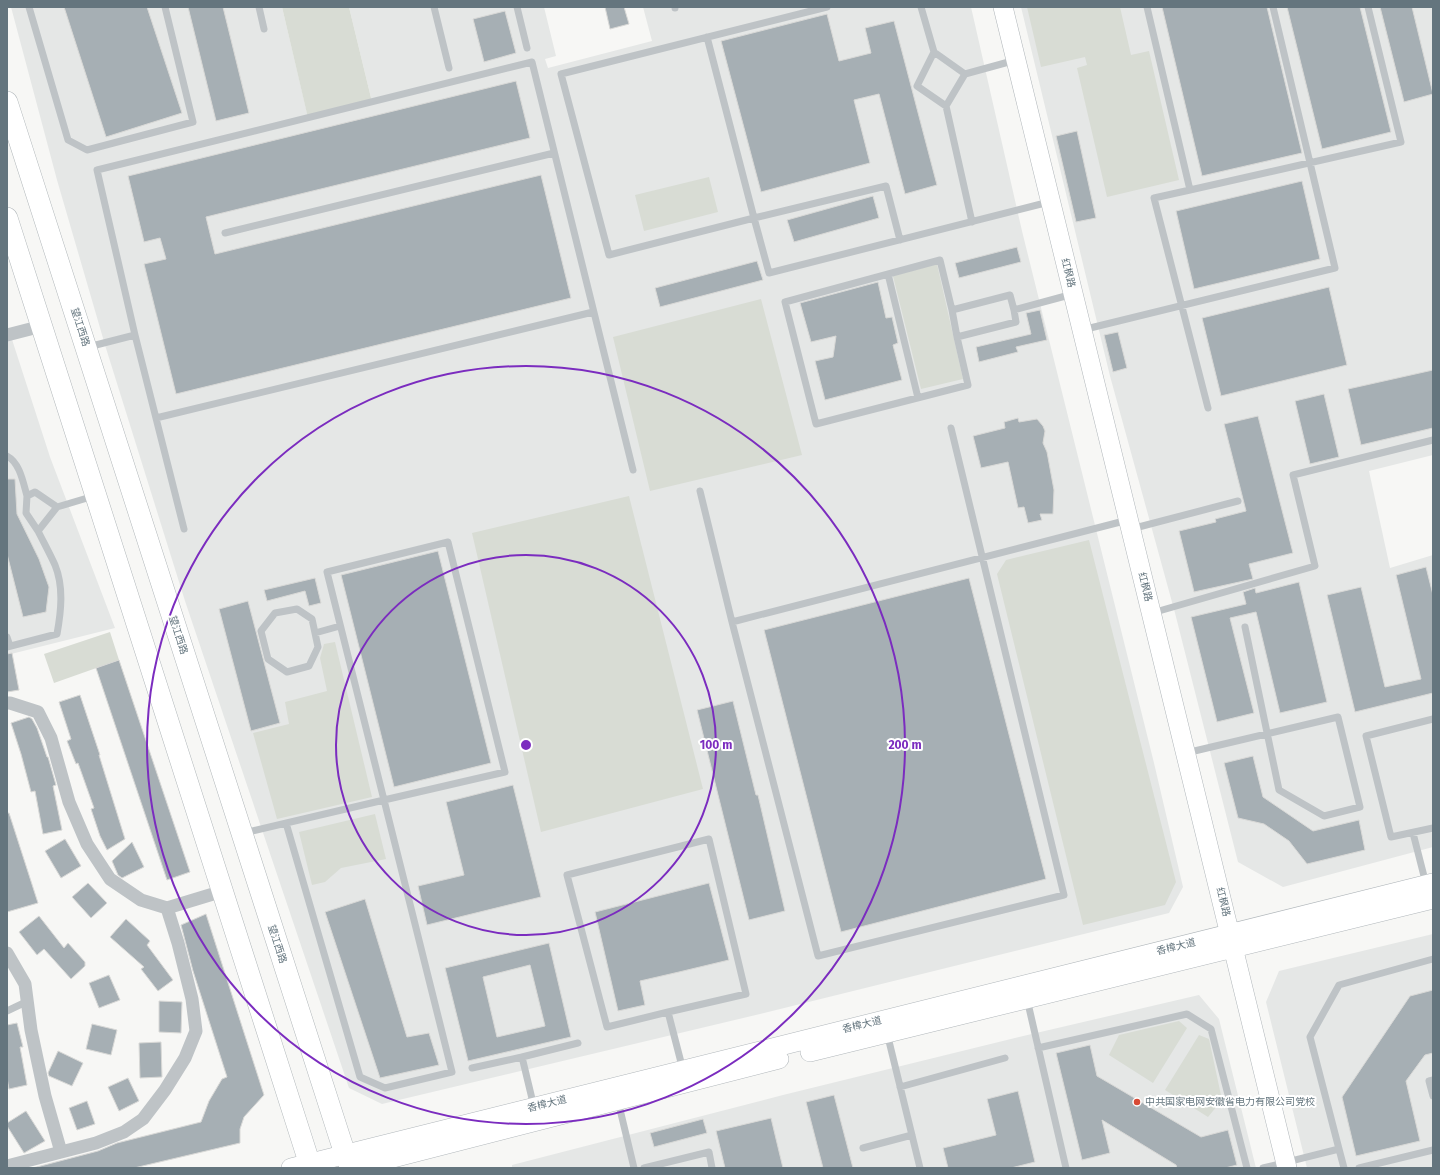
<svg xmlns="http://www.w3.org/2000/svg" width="1440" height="1175" font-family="'Fira Sans','Noto Sans SC',sans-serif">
<rect width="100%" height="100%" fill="#f7f7f5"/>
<path fill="#e5e7e6" d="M11 7H282L308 117 372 102 349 7H544L556 56 545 59 548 68 652 41 643 7H971L1022 231 1154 763 1183 887 1169 913 760 1014 382 1104 349 1088 185 601 105 345 57 180Z
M1021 7H1433V455L1369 471 1390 568 1433 555V847L1283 887 1238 862 1175 613 1110 376Z
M7 324 50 457 115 628 7 655Z
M1433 934V1168H1307L1266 1002 1279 971Z
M1199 995 1219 1019 1256 1168H512V1165L783 1095 1019 1037Z"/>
<path fill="#d8dcd4" d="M282 7H349L372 102 308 118Z
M1027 7H1120L1131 55 1149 51 1179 180 1107 197 1077 68 1087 65 1085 57 1041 67Z
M709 177 718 212 644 231 635 195Z
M937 264 963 379 921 389 893 276Z
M761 299 802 455 650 491 613 337Z
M629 496 703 789 541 832 472 533Z
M1089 540 1176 882 1165 905 1083 925 997 574 1006 560Z
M110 632 119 660 54 683 44 654Z
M335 642 372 797 277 819 253 733 289 724 285 702 327 691 320 658 324 644Z
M375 814 386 859 341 868 325 882 312 885 299 832Z
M1179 1021 1187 1028 1153 1083 1109 1055 1119 1035Z
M1199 1035 1209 1039 1222 1100 1208 1117 1165 1090Z"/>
<path fill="#a6afb4" stroke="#d9d9d7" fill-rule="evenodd" d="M64 7H147L182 113 106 137Z
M188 7H223L249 113 216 121Z
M605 7H624L629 24 610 29Z
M1162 7H1267L1302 153 1202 176Z
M1287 7H1360L1391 132 1322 149Z
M1380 7H1412L1433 94 1404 102Z
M505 11 516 53 484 62 473 19Z
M827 14 839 61 871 53 865 28 894 21 937 185 905 194 879 94 854 100 870 163 761 192 721 41Z
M516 81 530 138 206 217 215 254 541 175 571 298 176 394 144 264 166 259 160 238 144 242 128 176Z
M1077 131 1096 218 1076 222 1056 136Z
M1302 181 1320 259 1194 289 1176 211Z
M873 196 879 218 794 242 787 220Z
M1017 247 1021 262 959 278 955 263Z
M757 261 763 280 660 307 655 288Z
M878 282 886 318 892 317 898 343 893 345 902 380 825 400 815 361 833 357 836 336 811 342 800 303Z
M1329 287 1347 365 1221 396 1202 318Z
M1040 310 1047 340 1016 347 1018 352 979 362 976 347 1031 334 1026 313Z
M1118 332 1127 368 1113 372 1104 335Z
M1433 370V428L1361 445 1348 389Z
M1324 394 1339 457 1310 464 1295 401Z
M1258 416 1293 553 1249 564 1253 579 1194 592 1179 531 1216 522 1215 519 1246 511 1224 424Z
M1018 418 1019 422 1037 419 1043 426 1045 431 1043 443 1047 452 1054 490 1053 514H1040L1042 520 1028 523 1024 507 1018 508 1008 462 981 468 973 436 1005 428 1004 422Z
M7 479H15L17 514 39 559 49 587 46 612 23 617 7 554Z
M438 551 491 763 394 787 341 575Z
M1426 567 1433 595V693L1355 712 1327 595 1361 587 1385 687 1421 679 1396 575Z
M315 578 321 603 309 606 305 591 267 601 264 590Z
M969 578 1046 879 841 932 764 630Z
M1299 582 1327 702 1280 713 1256 612 1230 618 1254 713 1217 722 1191 617 1246 604 1243 592 1255 588 1256 593Z
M248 601 280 723 251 731 219 609Z
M12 653 19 690 7 692V654Z
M119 660 190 872 167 880 96 668Z
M80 695 100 755H99L125 839 107 850 100 836 91 809 94 808 78 763 76 764 67 741 71 739 59 702Z
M733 701 756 795H758L785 911 749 920 697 710Z
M29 717 32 719 37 728 47 757H48L56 785 53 786 62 830 43 834 35 791 31 792 21 754 11 723Z
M1253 756 1263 797 1313 831 1359 820 1365 850 1307 864 1289 841 1264 824 1238 818 1224 763Z
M513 785 541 897 427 925 418 886 464 875 446 802Z
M7 813H9L38 903 7 912Z
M65 839 81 866 61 878 45 851Z
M132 842 144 867 122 878 118 875 112 861Z
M88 883 107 903 91 918 72 897Z
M709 883 729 960 679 972 640 981 645 1005 618 1011 595 912Z
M365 899 407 1037 429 1033 439 1065 380 1078 325 912Z
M206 914 264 1095 244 1117 240 1129V1143L134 1168H33L98 1151 117 1143 201 1122 209 1101 222 1079 227 1077 193 971 181 925Z
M39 916 64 948 68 943 85 962V966L71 979 44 949 37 955 19 932Z
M126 919 150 941 147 945 173 980 158 991 141 969 144 967 110 937Z
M549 943 571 1037 468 1061 445 968ZM530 965 545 1026 497 1037 483 977Z
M109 975 120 1000 99 1008 89 983Z
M1433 990V1053L1425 1055 1406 1081 1420 1141 1356 1156 1342 1097 1410 996Z
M159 1001 182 1002 181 1033 159 1032Z
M17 1023 23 1047H20L27 1085 9 1089 7 1078V1025Z
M92 1024 117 1030 111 1055 86 1049Z
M161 1042 162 1077 140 1078 139 1043Z
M1090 1045 1097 1076 1201 1137 1228 1130 1237 1165 1225 1168H1177L1176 1165 1102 1120 1110 1153 1082 1160 1056 1053Z
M58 1051 83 1063 72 1086 49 1076 48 1073Z
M128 1078 139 1101 119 1111 108 1087Z
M1018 1091 1035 1162 1011 1168H948L943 1148 996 1135 987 1099Z
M834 1095 853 1168H823L806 1102Z
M87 1101 95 1124 77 1130 69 1108Z
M26 1111 45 1141 24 1153 7 1126V1123Z
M771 1118 783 1168H725L716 1131Z
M703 1119 707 1133 654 1147 650 1133Z"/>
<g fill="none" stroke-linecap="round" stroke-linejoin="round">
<defs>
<path id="secondary" d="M1003 7 1287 1168
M810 1052 1433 899
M291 1168 1433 883
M354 1168 779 1059"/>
<path id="primary" d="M7 102 345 1154 351 1168
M7 218 311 1168"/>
</defs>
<use href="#secondary" stroke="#b1b7bb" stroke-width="20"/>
<use href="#primary" stroke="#b2b8bb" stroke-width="22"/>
<path stroke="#bec3c6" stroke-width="7" d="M29 7 68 140 87 150 193 122 165 7
M259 7 264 29
M434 7 449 68
M517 7 527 48
M675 7V8
M827 7 561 74 609 255 754 218 769 273 1049 202
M921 7 934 52 965 74 1016 60
M1147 7 1190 190 1154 198 1208 408
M707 37 754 218 886 186 900 240
M934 52 917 86 946 106 972 222
M946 106 965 74
M1190 190 1401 142 1368 7
M225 233 554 153
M888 274 918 398
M952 310 957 337
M1014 310 1010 295 952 310 940 260 785 302 816 424 968 385 957 337 1016 322 1014 310 1073 294
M1082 330 1335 268 1273 7
M88 347 135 335
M156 418 593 312
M951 428 1064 895 818 956 732 622 1128 520
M7 456C20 463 23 482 27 496
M700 491 732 622
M57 507 38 531 26 513 27 496 35 492 57 507 94 496
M184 529 135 335 97 170 532 62 633 470
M1131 529 1238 501
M448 542 505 772 384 800 327 572Z
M1152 613 1315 566 1293 475 1433 440
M315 633 318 647 309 666 287 672 268 659 261 631 275 613 297 609 312 619 315 633 340 626
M7 637 10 646
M7 647 57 634C61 612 64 587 55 565 50 554 44 543 38 531
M1433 719 1366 736 1391 837 1433 828
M1186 753 1338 717 1360 807 1324 816 1279 790 1245 627
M244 833 384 800 452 1072 385 1088 360 1077 286 823
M1413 833 1426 884
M1027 999 1066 1168
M7 1011 28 1001
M668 1012 607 1027 567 875 709 839 746 994 668 1012 683 1070
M887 1033 920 1168
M1038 1048 1187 1014 1211 1029 1247 1168
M522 1057 578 1043
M472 1068 522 1057 534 1107
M1433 1080 1429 1081 1433 1096
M900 1087 1005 1058
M618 1101 634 1168
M863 1148 912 1135
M1339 1149 1310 1037 1339 985 1433 959
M644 1168 709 1152 712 1168
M1263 1168 1339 1149 1344 1168
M1359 1168 1433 1150"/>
<path stroke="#bec3c6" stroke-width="13" d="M7 335 42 326
M7 703H10L38 712 51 738 69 802 87 844 110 879 141 900 167 908 223 891
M7 953 25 984 31 1030 45 1096 61 1152
M7 1166 96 1143 124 1132 143 1119 165 1090 185 1058 196 1031 192 999 178 943 167 908"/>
<use href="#secondary" stroke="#fff" stroke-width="19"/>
<use href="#primary" stroke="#fff" stroke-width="21"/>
</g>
<g fill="none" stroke="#7b2cbf" stroke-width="2">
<circle cx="526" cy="745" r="190"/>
<circle cx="526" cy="745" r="379"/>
</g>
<circle fill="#d84934" stroke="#fff" stroke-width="1.5" cx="1137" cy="1102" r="4"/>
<g text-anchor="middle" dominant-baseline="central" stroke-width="4" stroke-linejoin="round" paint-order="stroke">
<g font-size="10" fill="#64757e" stroke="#fff">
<text transform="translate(1068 273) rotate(76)">红枫路</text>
<text transform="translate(80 327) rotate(72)">望江西路</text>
<text transform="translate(1145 587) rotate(76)">红枫路</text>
<text transform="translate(178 635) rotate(72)">望江西路</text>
<text transform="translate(1223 902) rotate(76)">红枫路</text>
<text transform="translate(277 944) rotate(72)">望江西路</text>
<text transform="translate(1176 947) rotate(-14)">香樟大道</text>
<text transform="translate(862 1025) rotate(-14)">香樟大道</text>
<text transform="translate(547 1104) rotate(-14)">香樟大道</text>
</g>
<g font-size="10" fill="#64757e" stroke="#fff" text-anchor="start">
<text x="1145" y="1102">中共国家电网安徽省电力有限公司党校</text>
</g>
</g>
<circle cx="526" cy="745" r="6" fill="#7b2cbf" stroke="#fff" stroke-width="2"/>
<g font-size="12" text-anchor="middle" font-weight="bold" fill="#7b2cbf" stroke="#fff" stroke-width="4" stroke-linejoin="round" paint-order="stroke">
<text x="716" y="749">100 m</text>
<text x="905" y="749">200 m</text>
</g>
<rect width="1440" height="1175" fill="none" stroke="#64757e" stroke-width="16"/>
</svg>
